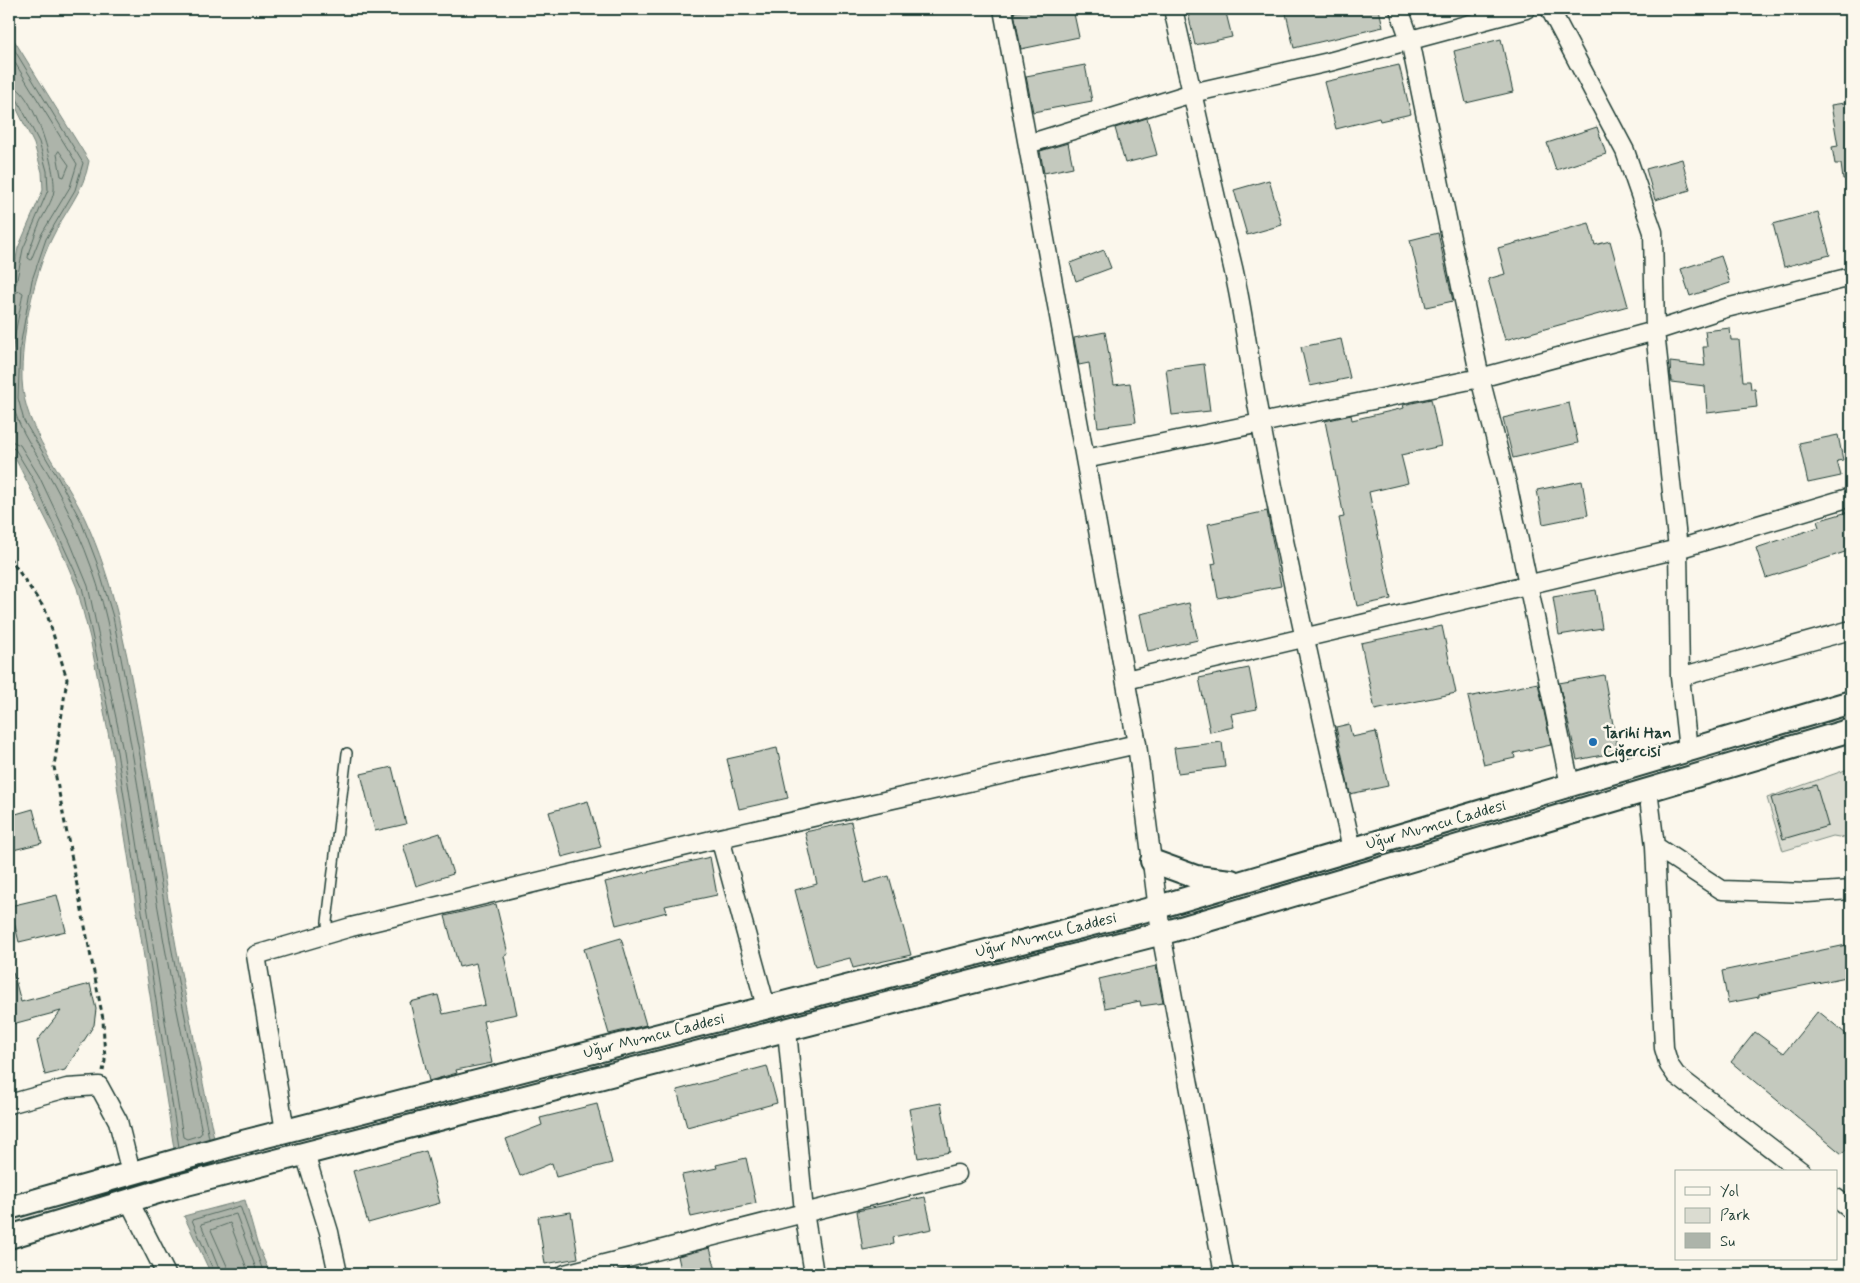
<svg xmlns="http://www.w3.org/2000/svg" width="1860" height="1283" font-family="Mynerve,sans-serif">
<rect width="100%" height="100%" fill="#fbf7ec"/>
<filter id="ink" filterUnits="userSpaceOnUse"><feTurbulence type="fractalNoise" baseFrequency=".02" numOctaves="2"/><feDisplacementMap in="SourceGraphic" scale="10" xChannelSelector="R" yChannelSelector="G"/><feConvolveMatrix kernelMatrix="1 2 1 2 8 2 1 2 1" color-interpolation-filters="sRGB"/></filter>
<g filter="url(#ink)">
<path fill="#dbdcd1" stroke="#7d8c82" d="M1851 768V839L1833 836 1783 851 1767 798Z"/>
<path fill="#adb4aa" stroke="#74847b" d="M9 32 89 161C84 192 64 212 51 240 33 277 21 338 22 380 24 430 64 474 85 519 99 550 110 583 118 616 144 725 156 836 176 946 188 1011 202 1077 215 1143L175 1155 112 753 90 638 77 588 60 547 9 446V295L18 248 43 190 42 172 34 144 9 93Z
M245 1200 257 1243 270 1274H211L184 1216Z"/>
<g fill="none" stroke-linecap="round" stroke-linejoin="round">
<path stroke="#586d63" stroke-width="1" d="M9 41 83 163 75 190 46 239 32 280 20 347 18 398 24 421 58 478 81 521 97 563 113 617 141 761 171 946 209 1138
M9 53 77 164 70 187 41 235 31 260 28 258 29 251C33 241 36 231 40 222 44 213 53 201 54 190 56 169 33 86 9 85
M9 91 15 95 39 142 47 171 48 190 23 249 16 284 9 288
M59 151 69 165 64 177 61 176 57 154Z
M9 295 20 291 23 293C17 327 6 366 12 401 18 431 39 456 53 482 77 526 96 572 107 621 131 729 145 839 165 948 176 1010 190 1071 202 1132L200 1135 187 1139 183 1137 123 751 88 586 70 542 39 476 20 445 9 440
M9 447 15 449 33 479 82 587 117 752 179 1147
M215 1274 192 1220 240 1206 264 1274
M221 1274 201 1224 236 1214 258 1274
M229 1274 227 1266 211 1230 230 1223 249 1274"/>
</g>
<path fill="#c4c9be" stroke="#1f3d34" d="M1032 9H1073L1079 37 1021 49 1014 12Z
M1210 9H1225L1232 37 1195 45 1188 13Z
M1285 9H1379L1383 27 1294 48Z
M1501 39 1513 92 1466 103 1454 51Z
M1085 65 1092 101 1033 112 1026 76Z
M1399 65 1411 114 1380 121 1379 118 1336 129 1324 82Z
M1851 102V179H1843L1841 164H1835L1832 147 1838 146 1831 105Z
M1147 118 1157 155 1125 163 1115 128Z
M1597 127 1606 154 1556 170 1547 143Z
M1068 143 1073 167 1044 173 1040 151Z
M1682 159 1690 190 1655 200 1646 169Z
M1269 180 1282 225 1247 235 1234 190Z
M1818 212 1830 255 1784 267 1773 224Z
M1589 223 1595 245 1610 241 1628 306 1505 340 1488 279 1505 274 1498 248Z
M1438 233 1453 301 1426 307 1410 240Z
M1104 250 1111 268 1076 281 1070 263Z
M1721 256 1730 283 1690 296 1681 269Z
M1730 328 1731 340H1739L1743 381H1750L1751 389H1755L1757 407 1707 413 1705 386 1671 382 1670 362 1705 366 1703 347H1707L1705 331Z
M1105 332 1114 385 1130 383 1136 422 1098 427 1089 363 1079 365 1074 338Z
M1341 339 1350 378 1310 386 1301 347Z
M1204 364 1210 411 1172 415 1166 369Z
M1431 399 1441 446 1401 455 1408 483 1369 492 1391 599 1357 606 1339 518 1344 517 1325 421 1351 415 1352 420 1404 408 1403 405Z
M1569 403 1578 443 1513 458 1503 418Z
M1838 435 1843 460 1837 461 1841 476 1808 483 1799 443Z
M1582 481 1588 515 1543 524 1537 490Z
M1267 511 1281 586 1218 598 1212 564 1216 563 1208 524Z
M1851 511V550L1766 578 1756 548 1819 527 1817 521Z
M1596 590 1602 628 1559 635 1553 597Z
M1189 603 1198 640 1148 651 1140 614Z
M1442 626 1456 693 1375 710 1361 643Z
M1249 668 1257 709 1231 714 1234 727 1210 732 1199 678Z
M1604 675 1618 752 1577 760 1559 683Z
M1538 683 1551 745 1514 753 1515 758 1484 765 1468 697Z
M1349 724 1352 737 1376 732 1388 786 1350 794 1336 727Z
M1222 742 1225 767 1178 773 1174 748Z
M777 748 788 798 739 809 727 759Z
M392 767 406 824 375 831 361 774Z
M1816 785 1828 826 1783 839 1771 798Z
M588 801 601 847 562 857 549 812Z
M33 809 42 843 9 851V816Z
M851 822 865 883 889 876 911 955 853 968 850 958 815 967 795 890 817 884 805 832Z
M440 833 453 874 416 886 403 845Z
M710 857 717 895 665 906 667 912 616 925 605 882Z
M57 895 66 931 19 942 10 906Z
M496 904 508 954 504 956 517 1014 483 1021 492 1063 456 1070 457 1073 429 1081 410 1002 438 995 443 1014 485 1005 476 963 459 967 445 916Z
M621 938 646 1025 609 1034 584 949Z
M1851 944V976L1759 995V997L1728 1003 1722 971Z
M1156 966 1163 1003 1141 1006 1140 1001 1105 1008 1099 979Z
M13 972 21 1002 90 984 96 1009 94 1025 65 1070 45 1075 37 1041 61 1011 9 1025V973Z
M1818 1011 1851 1038V1144L1842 1154 1731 1062 1755 1032 1784 1053Z
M767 1066 777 1103 687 1127 677 1090Z
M941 1103 950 1152 918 1158 909 1109Z
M597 1104 612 1163 556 1177 552 1163 520 1176 506 1139 542 1125 540 1118Z
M426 1151 440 1203 368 1223 353 1171Z
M746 1158 756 1203 691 1217 682 1175 717 1168 716 1165Z
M925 1197 932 1229 893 1237 894 1244 863 1250 857 1211Z
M571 1212 578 1258 545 1264 538 1217Z
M710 1248 717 1274H682L678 1256Z"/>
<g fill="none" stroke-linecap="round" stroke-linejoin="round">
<defs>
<path id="service" d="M328 934 327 922 347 753"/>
<path id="minor" d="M1003 9 1137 744 1161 933 1224 1274
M1173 9 1223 229C1242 292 1248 360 1261 425 1288 567 1320 708 1352 849
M1399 9 1410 40 1480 378 1508 488 1570 785
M1550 9 1625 151 1653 232 1655 331 1678 549 1680 677 1688 750
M1028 144 1192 93 1329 62 1526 9
M1085 459 1480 378 1655 331 1726 308 1851 277
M1680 677 1851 630
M1126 680 1678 549 1851 497
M1648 790 1655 846 1664 1048 1669 1065 1676 1075 1802 1172
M720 838 766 1007
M1655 846 1722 890 1807 893 1851 890
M787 1030 804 1212 814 1274
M9 1104 67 1088 99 1086 118 1121 131 1173
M285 1131 256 955 351 927 720 838 1137 744
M305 1154 329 1232 338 1274
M1836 1198 1851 1210
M129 1201 166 1274
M565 1274 957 1174"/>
<path id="tertiary" d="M1152 861 1196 877 1231 881
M9 1208 235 1144 1158 907 1851 702
M9 1237 171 1188 1174 930 1851 730"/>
</defs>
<use href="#service" stroke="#1f3d34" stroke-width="12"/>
<use href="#minor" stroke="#1f3d34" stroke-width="21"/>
<use href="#tertiary" stroke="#1f3d34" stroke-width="26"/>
<path stroke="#1f3d34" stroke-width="3" stroke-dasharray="5 4" stroke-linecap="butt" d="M9 557 46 611 67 679 54 767 103 1019 105 1061 103 1071"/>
<use href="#service" stroke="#fbf7ec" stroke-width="9"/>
<use href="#minor" stroke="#fbf7ec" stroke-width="18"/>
<use href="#tertiary" stroke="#fbf7ec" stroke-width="22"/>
</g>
</g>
<circle fill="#1f6fb2" stroke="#fbf7ec" stroke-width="2" cx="1593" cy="742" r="5"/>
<g text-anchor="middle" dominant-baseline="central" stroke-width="5" stroke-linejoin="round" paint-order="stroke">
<g font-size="16" font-weight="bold" fill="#1f3d34" stroke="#fbf7ec" text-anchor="start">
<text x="1603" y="733">Tarihi Han<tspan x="1603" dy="18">Ciğercisi</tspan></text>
</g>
<g font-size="16" fill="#1f3d34" stroke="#fbf7ec">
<text transform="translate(1436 825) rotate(-16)">Uğur Mumcu Caddesi</text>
<text transform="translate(1046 935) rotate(-14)">Uğur Mumcu Caddesi</text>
<text transform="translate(654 1036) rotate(-14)">Uğur Mumcu Caddesi</text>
</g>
</g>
<rect width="1860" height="1283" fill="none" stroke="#fbf7ec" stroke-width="30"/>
<rect x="15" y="15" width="1830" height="1253" fill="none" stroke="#1f3d34" stroke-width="2" filter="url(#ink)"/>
<rect x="1675" y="1170" width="162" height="90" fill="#fbf7ec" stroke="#a3ada2"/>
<rect x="1685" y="1187" width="25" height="8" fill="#fbf7ec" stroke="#a3ada2"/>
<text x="1720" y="1196" font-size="15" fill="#1f3d34">Yol</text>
<rect x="1685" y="1208" width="25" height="15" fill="#dbdcd1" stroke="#a3ada2"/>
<text x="1720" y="1220" font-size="15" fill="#1f3d34">Park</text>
<rect x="1685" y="1233" width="25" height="15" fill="#adb4aa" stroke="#a3ada2"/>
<text x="1720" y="1246" font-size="15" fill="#1f3d34">Su</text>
</svg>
